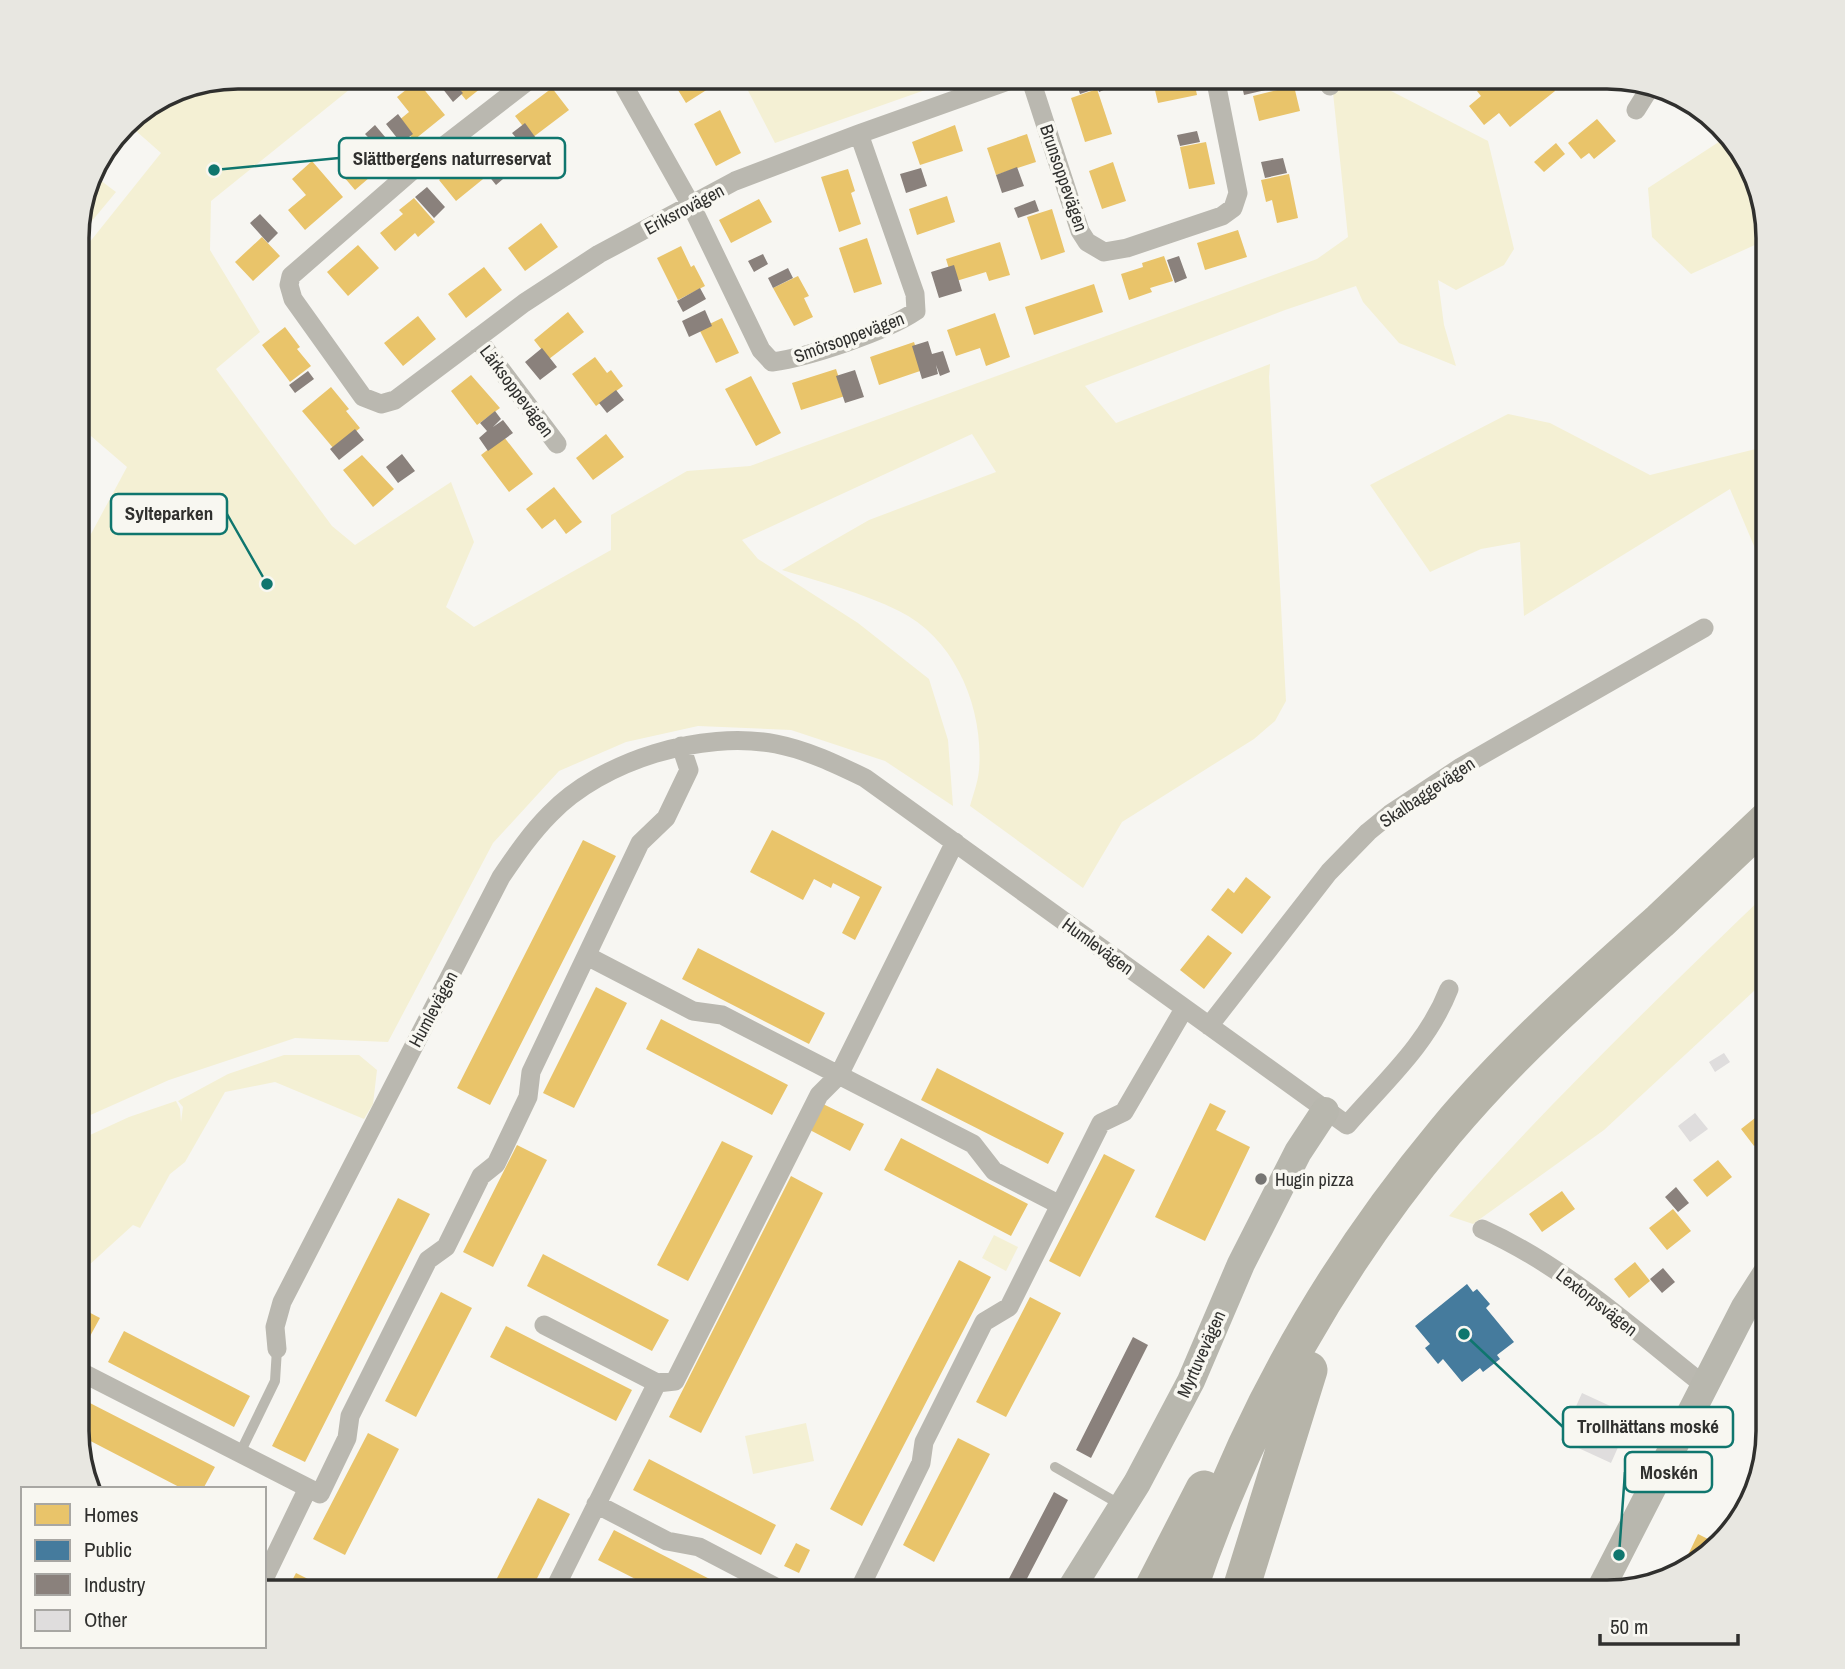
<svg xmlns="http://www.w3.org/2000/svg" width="1845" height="1669" font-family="'Archivo Narrow',sans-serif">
<rect width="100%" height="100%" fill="#f7f6f2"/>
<path fill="#f4f0d4" d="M238 77H365L211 201 210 250 260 332 216 369 332 526 355 545 451 482 474 542 446 607 474 627 611 550V515L687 471 750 466 1317 259 1348 237 1332 83 1343 77H1364L1488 141 1514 249 1504 265 1456 290 1438 280 1444 325 1456 366 1399 343 1363 302 1356 286 1285 310 1085 386 1116 423 1270 364 1269 377 1286 701 1275 721 1254 739 1122 822 1083 888 970 806C973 795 978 782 979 770 984 709 956 639 899 611 863 593 821 582 782 570L869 520 996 472 972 434 742 540 758 559 858 623 929 679 948 740 953 806 885 761 791 730 698 726 626 742 559 771 493 843 388 1042 295 1038 169 1080 77 1121V560L127 467 77 424V258L161 153 127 123 132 117 177 89Z
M741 77H962L775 143Z
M1728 136 1756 176 1768 239 1691 274 1652 237 1648 188Z
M92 174 116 192 77 239V227Z
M1508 414 1550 423 1650 475 1768 446V579L1730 489 1524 616 1520 542 1481 549 1430 572 1370 485Z
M1768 892V978L1604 1130 1473 1224 1449 1216C1550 1102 1659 997 1768 892Z
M284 1055H359L377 1070 373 1104 364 1119 275 1082 225 1092 185 1162 170 1174 140 1228 133 1225 77 1276V1141L129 1117 176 1101 180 1109 181 1122 183 1107 178 1101 228 1074Z
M994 1235 1018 1247 1006 1271 982 1258Z
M806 1423 814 1461 753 1474 745 1436Z"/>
<path fill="#e9c46a" d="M450 77H495L466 100 448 78Z
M670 77H701L708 89 686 103Z
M1152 77H1193L1197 95 1158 103Z
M1494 77H1512L1518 85 1529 77H1544L1555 91 1510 127 1499 113 1484 125 1469 106 1481 96 1477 91Z
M417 81 445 115 414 140 398 121 409 112 397 97Z
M1294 86 1300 111 1259 121 1253 96Z
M552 88 569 110 532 138 515 116Z
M1097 89 1112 134 1085 142 1071 98Z
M720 110 741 153 716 166 694 124Z
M1597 119 1616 141 1594 159 1589 153 1581 159 1568 143Z
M955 125 963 151 920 165 912 142Z
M1027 134 1036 162 996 175 987 148Z
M374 139 391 159 355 190 338 170Z
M1206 142 1215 184 1189 189 1180 147Z
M1556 143 1565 154 1544 172 1534 162Z
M472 154 488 175 456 201 439 180Z
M312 161 343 197 305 230 288 210 306 195 292 179Z
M1113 162 1126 201 1102 209 1089 171Z
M848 169 855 191 851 193 861 224 839 232 821 177Z
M1289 174 1298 218 1277 223 1272 200 1266 202 1261 180Z
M947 196 955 222 917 235 909 209Z
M414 198 435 222 418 237 415 233 395 251 380 233 403 214 399 210Z
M759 199 772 222 731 243 719 220Z
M1052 209 1065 252 1041 260 1027 217Z
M541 223 558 247 525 271 508 248Z
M1238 230 1247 257 1205 270 1197 243Z
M262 237 280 256 253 281 235 262Z
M867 238 882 284 854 293 839 248Z
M1000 242 1010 275 989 281 986 272 953 282 946 259Z
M358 245 379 268 348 296 327 272Z
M681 246 691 267 694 265 705 286 678 300 657 258Z
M1164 256 1173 281 1150 288 1152 292 1129 300 1121 274 1143 267 1142 263Z
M484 267 502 290 466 318 448 294Z
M798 276 809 296 804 298 813 317 794 326 773 288Z
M1094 284 1103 312 1034 335 1025 307Z
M568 312 584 332 549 359 534 340Z
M995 313 1010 357 986 366 980 348 956 356 947 330Z
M418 316 436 339 403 366 384 343Z
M722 318 739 353 716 363 699 329Z
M285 327 300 347 297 349 311 366 290 382 262 345Z
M914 342 923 370 879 385 870 357Z
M595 357 607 373 611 370 623 386 596 406 572 374Z
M836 369 845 396 801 410 792 383Z
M471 375 500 408 477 425 451 391Z
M751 376 781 433 756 446 725 389Z
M331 387 349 409 346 411 360 428 334 449 302 411Z
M606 434 624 457 593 480 576 458Z
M504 437 533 474 509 492 481 455Z
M362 455 394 489 373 507 343 470Z
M554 487 582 522 566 534 555 519 542 529 526 509Z
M772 830 882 887 855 940 842 933 860 897 833 883 831 888 814 879 803 900 750 872Z
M583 840 616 856 490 1105 457 1088Z
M1246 877 1271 897 1242 934 1211 910 1228 888 1234 893Z
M1208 935 1232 953 1204 989 1180 970Z
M698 948 825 1013 809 1044 682 979Z
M596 987 627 1003 574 1108 543 1093Z
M661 1019 788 1085 772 1115 646 1049Z
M937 1068 1064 1133 1048 1164 921 1100Z
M821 1103 864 1124 850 1151 808 1129Z
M1210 1103 1226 1111 1216 1130 1250 1147 1205 1241 1155 1217Z
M1764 1111 1768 1116V1135L1754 1146 1741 1129Z
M901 1138 1028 1204 1011 1236 884 1170Z
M722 1141 753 1156 688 1281 657 1265Z
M517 1145 547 1160 493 1267 463 1252Z
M1104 1154 1135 1170 1080 1277 1049 1261Z
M1718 1160 1732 1177 1707 1197 1693 1180Z
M791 1176 823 1193 701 1433 669 1417Z
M1562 1191 1575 1209 1542 1232 1529 1214Z
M398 1198 430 1214 305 1462 272 1446Z
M1673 1209 1691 1231 1667 1250 1649 1228Z
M543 1254 669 1320 652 1351 527 1286Z
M959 1260 991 1277 862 1526 830 1509Z
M1635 1262 1650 1281 1629 1298 1614 1279Z
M441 1292 472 1308 416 1417 385 1401Z
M1030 1297 1061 1313 1006 1417 976 1402Z
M77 1306 100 1318 83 1349 77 1346Z
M506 1326 632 1390 616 1421 490 1357Z
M124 1331 250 1396 234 1427 108 1362Z
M86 1401 215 1467 203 1489H183L77 1434V1418Z
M368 1433 399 1449 345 1555 313 1539Z
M958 1438 990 1454 934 1562 903 1545Z
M649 1459 776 1525 761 1555 633 1490Z
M538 1498 570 1514 530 1592H490Z
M614 1530 735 1592H661L598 1560Z
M1698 1534 1720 1545 1687 1568 1692 1557 1688 1555Z
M796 1543 810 1550 799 1573 784 1566Z
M296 1573 328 1589 326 1592H286Z"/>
<path fill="#457b9d" d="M1467 1284 1473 1292 1477 1289 1490 1304 1486 1308 1514 1342 1497 1355 1500 1359 1483 1372 1480 1368 1462 1382 1443 1359 1438 1364 1425 1348 1430 1344 1415 1326Z"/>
<path fill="#8a817c" d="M448 77 463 93 453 102 439 84Z
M1092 77H1102L1106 89 1099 92 1098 88 1080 94 1076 82Z
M1240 77H1276L1278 87 1244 95Z
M398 114 413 134 401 143 386 124Z
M525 123 538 141 526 150 512 133Z
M375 125 391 144 382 152 365 134Z
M1197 131 1200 142 1180 146 1177 135Z
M491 148 510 173 496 185 476 160Z
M1283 158 1287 173 1265 178 1261 162Z
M1017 167 1024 186 1002 193 996 175Z
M921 168 927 186 906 193 900 174Z
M427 187 445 207 434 218 415 197Z
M1035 200 1039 211 1018 218 1014 208Z
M260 214 278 233 268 243 250 223Z
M763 254 768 264 754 272 748 261Z
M1179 256 1187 278 1175 283 1167 260Z
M954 265 962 291 939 298 931 272Z
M788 268 793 278 773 288 768 278Z
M700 288 706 299 683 312 677 301Z
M705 310 712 326 689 337 682 321Z
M928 341 932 354 943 351 950 372 940 376 936 365 938 374 922 379 912 346Z
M542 348 557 367 540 380 525 362Z
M855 370 864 397 845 403 836 376Z
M308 371 314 379 295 393 289 385Z
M616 390 624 400 607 413 599 403Z
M495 411 501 419 493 427 503 420 513 433 488 451 479 438 487 431 480 423Z
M355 429 364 440 339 460 330 449Z
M402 454 415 471 398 483 386 467Z
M1676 1187 1689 1203 1678 1212 1665 1197Z
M1663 1268 1675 1282 1662 1293 1650 1279Z
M1133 1337 1148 1345 1091 1458 1076 1450Z
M1054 1492 1068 1500 1020 1592H1002Z"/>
<path fill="#dfdddd" d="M1724 1053 1730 1062 1715 1072 1709 1062Z
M1695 1113 1708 1129 1690 1142 1678 1126Z
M1582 1393 1632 1416 1611 1463 1561 1440Z"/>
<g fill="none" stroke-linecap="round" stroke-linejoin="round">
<path stroke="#bab8b0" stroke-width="10" d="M240 1453 275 1381 277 1349
M1055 1467 1121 1505"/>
<path stroke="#bab8b0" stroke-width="19" d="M533 77 414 169 291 276 289 285 293 299 363 397 381 404 395 400 524 303 599 254 735 181 859 134 1019 77
M619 77 691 205 761 350 772 362C809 357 885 332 916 311L915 294 859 134
M1030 77 1080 231 1087 242 1104 252 1127 248 1222 216 1233 208 1238 193 1215 77
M1329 77 1330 86
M1636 110 1651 86
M477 338 557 444
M587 956 693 1011 722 1015 973 1144 994 1171 1060 1205
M1209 1026 1329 872 1368 832 1390 814 1461 767 1704 628
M1482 1229C1565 1266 1634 1330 1705 1386
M544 1325 657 1383
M277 1349 275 1327 282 1302 501 877C516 855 531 833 550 814 602 760 702 730 776 744 807 750 836 764 865 778L1347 1125C1385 1081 1427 1045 1449 989
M77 1370 320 1494 347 1438 350 1416 428 1260 446 1247 481 1176 496 1164 528 1097 531 1072 640 843 666 818 689 770 681 746
M596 1504 667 1541 699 1547 785 1592
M264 1579 308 1488
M553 1592 657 1383 675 1381 819 1095 839 1075 955 842
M858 1592 921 1463 924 1442 984 1322 1009 1307 1101 1123 1124 1112 1184 1009"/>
<path stroke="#b8b7ae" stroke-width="28" d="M1069 1592 1137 1483 1191 1381 1241 1264 1298 1152 1325 1111
M1599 1592 1745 1307 1768 1271"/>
<path stroke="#b6b4a9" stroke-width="37" d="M1151 1592 1204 1489
M1188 1592C1244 1424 1331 1269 1445 1132 1509 1055 1585 988 1660 921 1696 887 1732 853 1768 819
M1240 1592 1309 1370"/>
</g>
<circle fill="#767573" stroke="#f8f7f1" stroke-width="2.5" cx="1261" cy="1179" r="7"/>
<g text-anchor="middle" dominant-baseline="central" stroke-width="7" stroke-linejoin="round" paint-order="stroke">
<g font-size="18" fill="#30302e" stroke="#f8f7f1">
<text transform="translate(1064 178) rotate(71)">Brunsoppevägen</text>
<text transform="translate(684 209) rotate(-28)">Eriksrovägen</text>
<text transform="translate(849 337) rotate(-20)">Smörsoppevägen</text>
<text transform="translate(517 391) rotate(53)">Lärksoppevägen</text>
<text transform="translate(1427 792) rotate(-34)">Skalbaggevägen</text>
<text transform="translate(1098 946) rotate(36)">Humlevägen</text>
<text transform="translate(433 1009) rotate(-62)">Humlevägen</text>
<text transform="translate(1597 1302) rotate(38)">Lextorpsvägen</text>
<text transform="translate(1201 1354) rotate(-66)">Myrtuvevägen</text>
</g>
<g font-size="18" fill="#30302e" stroke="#f8f7f1" text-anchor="start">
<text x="1275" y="1179">Hugin pizza</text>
</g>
</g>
<path d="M0 0H1845V1669H0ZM238 89H1607A149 149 0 0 1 1756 238V1431A149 149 0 0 1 1607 1580H238A149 149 0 0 1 89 1431V238A149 149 0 0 1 238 89Z" fill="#e8e7e1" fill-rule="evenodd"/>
<path fill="none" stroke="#30302e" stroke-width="3.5" d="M238 89H1607A149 149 0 0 1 1756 238V1431A149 149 0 0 1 1607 1580H238A149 149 0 0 1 89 1431V238A149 149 0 0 1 238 89Z"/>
<path fill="none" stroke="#0f766e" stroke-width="2.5" d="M214 170L339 158M267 584L227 514M1464 1334L1563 1427M1619 1555L1625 1472"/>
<g fill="#0f766e" stroke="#f8f7f1" stroke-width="2.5">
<circle cx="214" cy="170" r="7"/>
<circle cx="267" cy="584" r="7"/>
<circle cx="1464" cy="1334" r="7"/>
<circle cx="1619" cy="1555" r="7"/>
</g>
<g fill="#f8f7f1" stroke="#0f766e" stroke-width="2.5">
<rect x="339" y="138" width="226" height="40" rx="7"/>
<rect x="111" y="494" width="116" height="40" rx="7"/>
<rect x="1563" y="1407" width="170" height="40" rx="7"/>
<rect x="1625" y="1452" width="87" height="40" rx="7"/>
</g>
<g font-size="19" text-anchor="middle" font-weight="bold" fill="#30302e">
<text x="452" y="165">Slättbergens naturreservat</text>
<text x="169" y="520">Sylteparken</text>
<text x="1648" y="1433">Trollhättans moské</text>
<text x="1669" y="1479">Moskén</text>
</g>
<rect x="21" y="1487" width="245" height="161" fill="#f8f7f1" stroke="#a8a7a3" stroke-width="2"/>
<rect x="35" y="1504" width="35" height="21" fill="#e9c46a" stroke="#a8a7a3" stroke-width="2"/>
<text x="84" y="1522" font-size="21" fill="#30302e">Homes</text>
<rect x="35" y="1540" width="35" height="21" fill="#457b9d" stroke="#a8a7a3" stroke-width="2"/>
<text x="84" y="1557" font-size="21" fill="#30302e">Public</text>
<rect x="35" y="1574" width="35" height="21" fill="#8a817c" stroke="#a8a7a3" stroke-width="2"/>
<text x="84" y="1592" font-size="21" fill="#30302e">Industry</text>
<rect x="35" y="1610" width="35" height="21" fill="#dfdddd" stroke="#a8a7a3" stroke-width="2"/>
<text x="84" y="1627" font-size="21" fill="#30302e">Other</text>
<path d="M1600 1634v10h138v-10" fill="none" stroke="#30302e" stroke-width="3.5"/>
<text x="1610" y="1634" font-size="21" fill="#30302e" stroke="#f8f7f1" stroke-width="5" paint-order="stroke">50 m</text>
</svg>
